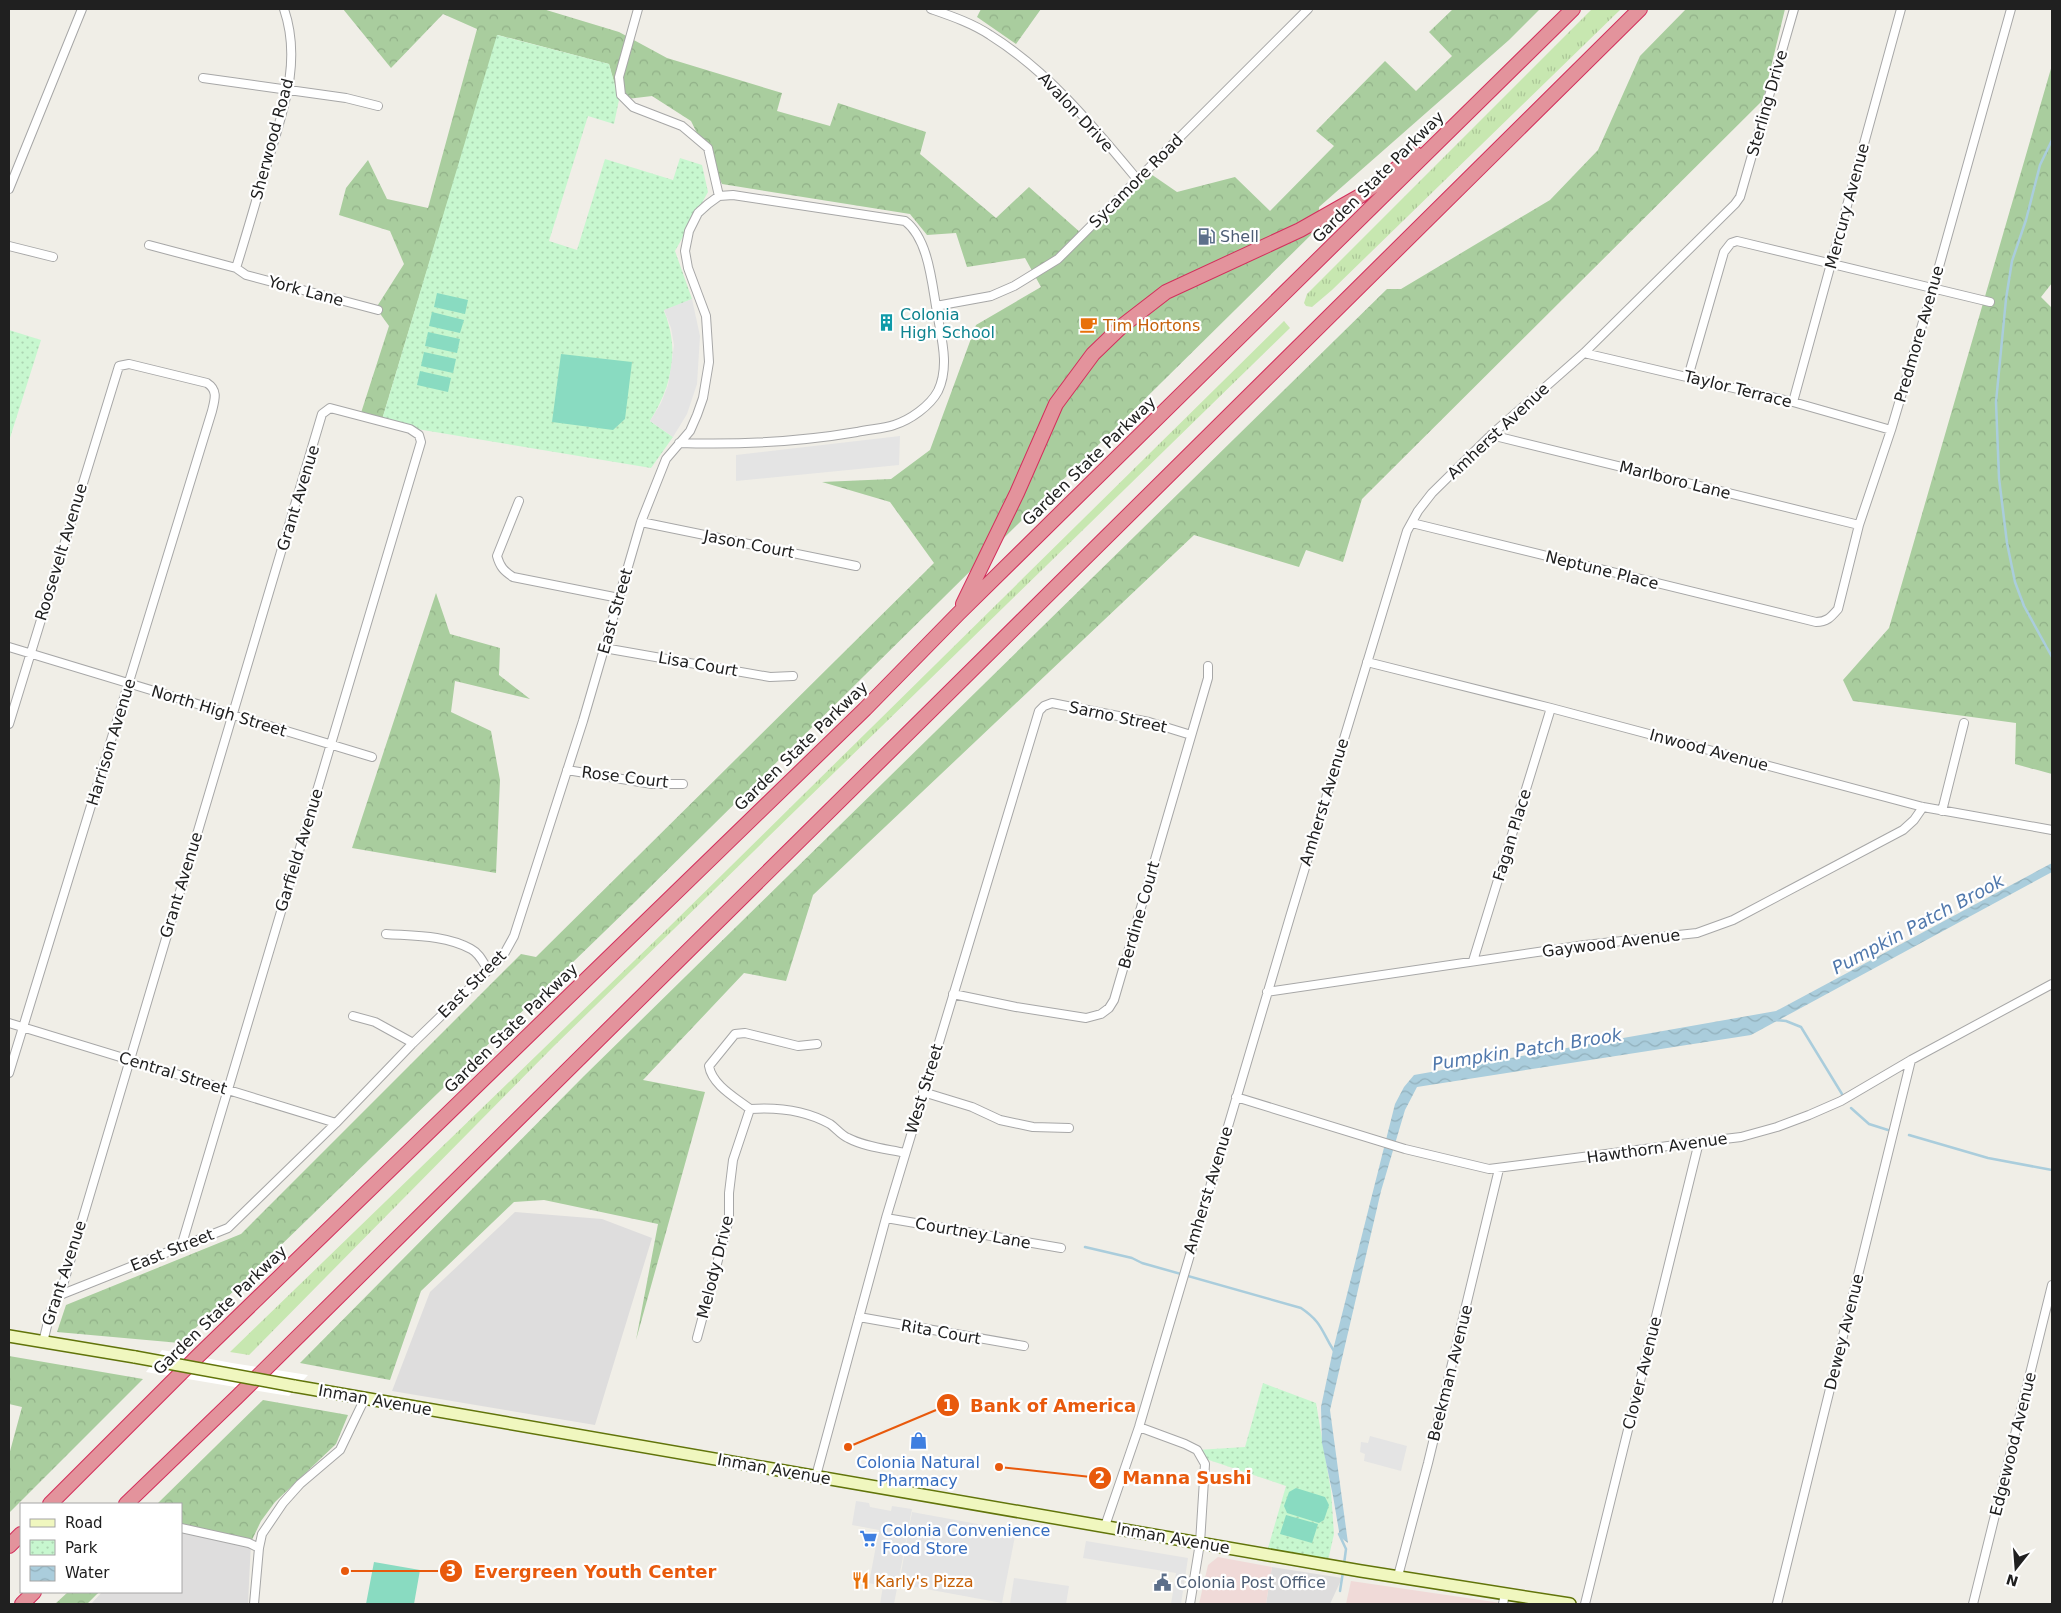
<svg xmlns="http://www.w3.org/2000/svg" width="2061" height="1613" font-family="'DejaVu Sans',sans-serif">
<defs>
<pattern id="grass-tufts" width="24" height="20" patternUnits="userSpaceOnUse" patternTransform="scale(1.25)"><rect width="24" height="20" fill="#c7e7b0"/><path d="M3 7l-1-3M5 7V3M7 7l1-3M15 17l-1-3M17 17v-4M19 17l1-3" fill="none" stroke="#abc697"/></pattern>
<pattern id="forest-crowns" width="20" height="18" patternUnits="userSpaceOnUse" patternTransform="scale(1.25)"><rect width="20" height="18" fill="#a9cd9e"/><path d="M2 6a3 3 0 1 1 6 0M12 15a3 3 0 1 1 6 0" fill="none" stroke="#91b088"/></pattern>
<pattern id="park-dots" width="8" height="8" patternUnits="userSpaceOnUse" patternTransform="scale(1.25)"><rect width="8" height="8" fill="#c7f7cf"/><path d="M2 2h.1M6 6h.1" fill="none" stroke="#abd3b1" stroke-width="1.8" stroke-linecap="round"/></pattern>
<pattern id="water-waves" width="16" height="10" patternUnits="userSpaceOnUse" patternTransform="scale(1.25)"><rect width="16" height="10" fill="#aacddc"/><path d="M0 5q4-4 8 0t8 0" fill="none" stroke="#92b0bc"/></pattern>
</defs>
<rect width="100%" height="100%" fill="#f0eee7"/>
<path fill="#dedddd" d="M515 1212 602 1219 652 1238 595 1425 392 1391 430 1292Z
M181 1527 251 1542 248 1604H91L102 1592H181Z
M1272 1567 1342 1578 1330 1604H1266Z"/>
<path fill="#f0dad8" d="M1218 1557 1272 1567 1266 1604H1199L1208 1565Z
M1351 1581 1508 1604H1346Z"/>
<path fill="url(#grass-tufts)" d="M1592 9H1621L1332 290 1312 307 1306 306 1304 303 1307 294Z
M1284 321 1290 328 553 1047 249 1355 230 1352 665 931Z"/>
<path fill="url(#forest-crowns)" d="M343 9H543L619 32 667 58 782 93 777 111 830 126 838 103 926 132 920 154 996 218 1029 187 1081 233 1145 170 1177 192 1235 177 1270 211 1334 146 1316 131 1385 61 1416 91 1452 56 1429 32 1453 9H1540L1509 40 1319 207 1318 228 636 901 180 1343 57 1332 66 1305 241 1234 521 954 536 957 934 563 890 502 822 482 891 479 930 450 976 325 1041 287 1025 258 967 267 956 233 927 235 910 214 722 184 691 121 652 96 619 100 609 64 498 35 381 423 360 416 389 326 376 308 404 264 390 231 339 215 346 188 368 160 387 199 428 208 477 29 443 14 391 68Z
M981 9H1041L1016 44 977 17Z
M1686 9H1785L1763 100 1362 499 1343 562 1306 550 1299 567 1194 535 813 895 786 981 744 973 643 1080 705 1092 636 1340 658 1224 544 1200 514 1202 421 1291 390 1380 300 1363 583 1077 1387 289H1401L1550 200 1598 150 1640 56Z
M2052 65V283L2041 297 2052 308V774L2015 764 2016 723 1853 701 1843 680 1889 628Z
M436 593 450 634 500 648 499 675 530 699 455 681 451 712 491 731 500 780 496 873 352 848Z
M9 1356 143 1379 9 1513V1455L22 1407 9 1404Z
M263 1400 348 1415 336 1444 275 1502 261 1521 251 1542 181 1527V1504H157Z
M68 1592H99L87 1604H55Z"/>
<path fill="url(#park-dots)" d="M497 35 609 64 619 100 614 124 588 116 549 241 577 250 605 159 673 180 680 158 702 165 708 192 675 251 692 299 664 311C680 350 672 386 650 421L673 437 651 468 381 423Z
M9 330 41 340 9 441Z
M1263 1383 1316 1403 1331 1491 1334 1534 1327 1565 1266 1555 1286 1486 1203 1458 1197 1450 1245 1447Z"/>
<path fill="#89dbc1" d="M437 293 468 300 465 314 434 307Z
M432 312 464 320 460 333 429 326Z
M428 332 460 339 457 353 425 346Z
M424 352 456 359 453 373 421 366Z
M561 354 632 362 625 419 613 430 552 422Z
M420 371 451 378 448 392 417 385Z
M1296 1488 1325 1497 1329 1505 1324 1520 1319 1523 1287 1513 1284 1506 1289 1492Z
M1286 1515 1318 1524 1312 1543 1280 1534Z
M374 1562 420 1570 414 1604H366Z"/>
<path fill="#e4e4e4" d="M692 299 700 336 697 384 687 414 673 437 650 421 661 403 668 385 671 367 674 345 671 328 664 310Z
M900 436 899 465 736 481V455Z
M1370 1436 1407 1446 1401 1471 1364 1461 1365 1454 1360 1452 1361 1442 1368 1443Z
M856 1501 869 1503 870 1507 891 1511 892 1506 912 1509 894 1604H880L883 1586 869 1583 879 1530 852 1525Z
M912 1512 1016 1531 1002 1603 899 1584Z
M1086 1541 1188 1558 1181 1604H1171L1176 1573 1083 1558Z
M1014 1578 1069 1586 1066 1604H1010Z"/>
<path fill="url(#water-waves)" d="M2052 863V872L1751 1035 1417 1087 1405 1110 1381 1191 1330 1410 1348 1543 1340 1537 1333 1496 1322 1443 1321 1407 1333 1350 1395 1104 1404 1087 1414 1075 1776 1011Z"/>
<path fill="#fff" d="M162 1350 232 1363 308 1375 289 1396 146 1372Z"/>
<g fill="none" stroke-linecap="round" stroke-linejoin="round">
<path stroke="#aacddc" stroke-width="2.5" d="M2052 140 2040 165 2026 220 2012 261 2006 299 1996 402 1999 478 2007 543 2015 582 2024 606 2052 657
M1774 1020 1786 1021 1801 1027 1842 1094
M1851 1108 1869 1124 1888 1130
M1909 1135 1988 1158 2052 1170
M1085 1247 1132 1258 1142 1263 1301 1308C1323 1323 1321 1331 1334 1351
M1339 1534 1346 1549 1344 1564
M1340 1591 1343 1572"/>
<defs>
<path id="minor" d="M638 9 619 77 621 95 633 107 682 126 708 148 719 196
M931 9C951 16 972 23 990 35 1049 72 1093 126 1137 179
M203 78 346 98 378 106
M9 189 82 9
M149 245 236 268 246 275 378 310
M9 246 53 257
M236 268C247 233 257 197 268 161 283 110 302 62 284 9
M936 306 991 296 1014 286 1058 259 1308 9
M1584 353 1793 402 1891 430
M1688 377 1724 252 1731 243 1737 241 1990 302
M1793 402 1901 9
M1491 435 1859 525
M519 501 497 556C500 567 504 571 513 577L619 598
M641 522 856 566
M1412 523 1816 622C1827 622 1831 617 1838 609L1859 525 1891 430 1933 288 2011 9
M9 647 372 757
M604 648 770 677 793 676
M1367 662 1551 708 1923 807 2052 830
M9 724 119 366 129 364 207 383C218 390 215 399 212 411L9 1073
M567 770 652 784H683
M1942 811 1964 723
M386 934C414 936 445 935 471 949 479 953 483 962 488 970
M1473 961 1551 708
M1267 992 1585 945 1697 933 1733 920 1903 830 1914 820 1923 807
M953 994 1016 1007 1086 1018 1101 1014 1109 1008 1114 1000 1208 678V666
M353 1016 375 1022 413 1043
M9 1023 336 1123
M923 1092 972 1107 1000 1120 1033 1127 1069 1128
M1236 1097 1405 1149 1489 1169 1699 1142 1741 1137 1777 1127 1809 1115 1841 1101 1911 1060 2052 984
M750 1109C736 1098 712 1085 709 1066L735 1034 745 1033 798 1046 817 1044
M750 1109C778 1107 805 1110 830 1124 836 1128 841 1135 848 1138 865 1147 887 1149 905 1153
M886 1218 1061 1248
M60 1295 228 1228 336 1123 413 1043 503 956 514 936 583 721 641 522 666 459 690 431 697 415 703 398 709 362 706 316 688 268 685 251 689 231 698 213 708 204 719 196 733 195 905 221C929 239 932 285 937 312 941 337 950 366 938 391 930 406 910 420 894 425 883 429 868 429 857 432 798 442 738 445 679 443
M859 1317 1024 1346
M697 1338 729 1219V1193L733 1160 750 1109
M43 1342 51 1310 60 1295 322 414 330 408 410 429 419 435 421 442 181 1247
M1139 1427 1185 1444 1197 1450 1205 1464 1200 1543 1190 1604
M816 1476 886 1218 1039 711 1044 706 1052 703 1067 706 1149 722 1191 735
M1105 1526 1139 1427 1290 917 1407 531 1418 511 1432 493 1491 435 1584 353 1735 204 1740 197 1794 9
M181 1528 249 1543 259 1548
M1398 1576 1428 1463 1499 1169
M254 1604 259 1548 262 1534 283 1503 300 1484 340 1450 365 1398
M1503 1604 1505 1593
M1585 1604 1699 1142
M1777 1604 1911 1060
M1973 1604 2052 1285"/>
<path id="secondary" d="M9 1336 135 1357
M294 1386 1361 1571 1570 1604"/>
<path id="motorway" d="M963 604 1017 493 1056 404 1093 354 1122 326 1166 292 1300 230 1360 196 1416 154
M50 1504 197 1357 865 709 958 614 1573 9
M126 1504 237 1397 1640 9
M9 1546 21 1534
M22 1604 34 1592"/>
</defs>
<use href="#minor" stroke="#a7a7a7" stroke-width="10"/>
<use href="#secondary" stroke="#61740a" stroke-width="14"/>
<use href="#motorway" stroke="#d32f5c" stroke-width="16"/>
<use href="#minor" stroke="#fff" stroke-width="8"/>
<use href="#secondary" stroke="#f0f7bf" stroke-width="11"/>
<use href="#motorway" stroke="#e3939c" stroke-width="14"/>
<defs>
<path id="secondary-bridge" d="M135 1357 294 1386"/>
</defs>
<use href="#secondary-bridge" stroke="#61740a" stroke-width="14" stroke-linecap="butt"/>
<use href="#secondary-bridge" stroke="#f0f7bf" stroke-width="11"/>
</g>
<defs>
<symbol id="fuel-bare" viewBox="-9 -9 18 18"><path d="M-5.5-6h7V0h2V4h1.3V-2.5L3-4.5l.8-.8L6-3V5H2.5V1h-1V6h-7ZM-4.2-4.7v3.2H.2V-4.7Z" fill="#5c6f8a" stroke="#fff" stroke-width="2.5" paint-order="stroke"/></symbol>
<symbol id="building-bare" viewBox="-9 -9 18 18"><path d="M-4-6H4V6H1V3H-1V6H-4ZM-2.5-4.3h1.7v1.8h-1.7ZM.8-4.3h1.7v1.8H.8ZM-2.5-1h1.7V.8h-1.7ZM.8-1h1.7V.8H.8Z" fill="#0f9aa8" stroke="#fff" stroke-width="2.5" paint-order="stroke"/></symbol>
<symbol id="cafe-bare" viewBox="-9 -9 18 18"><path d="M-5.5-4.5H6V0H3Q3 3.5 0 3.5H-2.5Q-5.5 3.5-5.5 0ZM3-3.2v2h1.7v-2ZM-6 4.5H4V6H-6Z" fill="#e8710a" stroke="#fff" stroke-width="2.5" paint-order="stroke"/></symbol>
<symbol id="shop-bare" viewBox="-9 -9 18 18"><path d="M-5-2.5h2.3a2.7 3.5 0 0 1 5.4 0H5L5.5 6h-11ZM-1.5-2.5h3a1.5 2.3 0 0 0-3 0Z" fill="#3f7fe0" stroke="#fff" stroke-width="2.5" paint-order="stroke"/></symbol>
<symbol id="supermarket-bare" viewBox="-9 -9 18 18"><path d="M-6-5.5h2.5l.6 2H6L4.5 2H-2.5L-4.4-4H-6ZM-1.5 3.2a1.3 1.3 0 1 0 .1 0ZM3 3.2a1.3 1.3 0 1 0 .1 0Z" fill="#3f7fe0" stroke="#fff" stroke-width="2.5" paint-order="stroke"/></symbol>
<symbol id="restaurant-bare" viewBox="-9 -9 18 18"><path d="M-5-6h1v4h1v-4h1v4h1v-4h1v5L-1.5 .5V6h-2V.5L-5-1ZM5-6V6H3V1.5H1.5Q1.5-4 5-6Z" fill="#e8710a" stroke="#fff" stroke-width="2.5" paint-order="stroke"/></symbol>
<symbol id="civic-bare" viewBox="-9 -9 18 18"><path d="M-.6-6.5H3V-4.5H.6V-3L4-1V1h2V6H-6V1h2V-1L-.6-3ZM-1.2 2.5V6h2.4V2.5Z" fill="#5c6f8a" stroke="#fff" stroke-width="2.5" paint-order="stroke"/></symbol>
</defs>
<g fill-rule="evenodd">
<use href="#fuel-bare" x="1194" y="224" width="25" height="25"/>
<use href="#building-bare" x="874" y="310" width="25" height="25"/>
<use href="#cafe-bare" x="1076" y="312" width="25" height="25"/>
<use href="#shop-bare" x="906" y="1428" width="25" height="25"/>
<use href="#supermarket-bare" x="856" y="1526" width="25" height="25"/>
<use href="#restaurant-bare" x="848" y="1568" width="25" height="25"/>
<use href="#civic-bare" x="1150" y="1570" width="25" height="25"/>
</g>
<g text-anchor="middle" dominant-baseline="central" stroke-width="4.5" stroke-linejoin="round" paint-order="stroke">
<g font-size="16" fill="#202020" stroke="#fff">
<text transform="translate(1767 103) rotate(-74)">Sterling Drive</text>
<text transform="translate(1076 112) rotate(47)">Avalon Drive</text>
<text transform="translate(272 139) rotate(-75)">Sherwood Road</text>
<text transform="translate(1378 177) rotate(-45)">Garden State Parkway</text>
<text transform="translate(1136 181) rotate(-45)">Sycamore Road</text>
<text transform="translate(1847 206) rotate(-75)">Mercury Avenue</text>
<text transform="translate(306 291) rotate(15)">York Lane</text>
<text transform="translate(1919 334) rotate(-74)">Predmore Avenue</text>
<text transform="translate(1738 389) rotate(14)">Taylor Terrace</text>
<text transform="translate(1498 431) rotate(-43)">Amherst Avenue</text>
<text transform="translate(1089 461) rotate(-44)">Garden State Parkway</text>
<text transform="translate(1675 480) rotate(14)">Marlboro Lane</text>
<text transform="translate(298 498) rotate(-73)">Grant Avenue</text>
<text transform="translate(749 544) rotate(11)">Jason Court</text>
<text transform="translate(61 552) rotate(-73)">Roosevelt Avenue</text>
<text transform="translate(1602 570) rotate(14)">Neptune Place</text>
<text transform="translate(615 611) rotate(-74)">East Street</text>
<text transform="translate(698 664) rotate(10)">Lisa Court</text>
<text transform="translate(219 711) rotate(17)">North High Street</text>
<text transform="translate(1118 717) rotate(12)">Sarno Street</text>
<text transform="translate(111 742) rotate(-73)">Harrison Avenue</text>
<text transform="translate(801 746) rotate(-44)">Garden State Parkway</text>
<text transform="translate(1709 750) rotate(15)">Inwood Avenue</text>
<text transform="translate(625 777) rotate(7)">Rose Court</text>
<text transform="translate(1324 802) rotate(-73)">Amherst Avenue</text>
<text transform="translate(1512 835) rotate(-73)">Fagan Place</text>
<text transform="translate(299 850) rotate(-73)">Garfield Avenue</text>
<text transform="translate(181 885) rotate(-73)">Grant Avenue</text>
<text transform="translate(1139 915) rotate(-74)">Berdine Court</text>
<text transform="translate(1611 943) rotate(-7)">Gaywood Avenue</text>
<text transform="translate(472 984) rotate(-45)">East Street</text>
<text transform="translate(511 1028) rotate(-44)">Garden State Parkway</text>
<text transform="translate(173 1073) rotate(17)">Central Street</text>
<text transform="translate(924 1089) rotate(-73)">West Street</text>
<text transform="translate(1657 1148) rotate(-8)">Hawthorn Avenue</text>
<text transform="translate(1208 1190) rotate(-73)">Amherst Avenue</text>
<text transform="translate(973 1233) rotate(10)">Courtney Lane</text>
<text transform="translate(172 1250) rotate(-22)">East Street</text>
<text transform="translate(715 1267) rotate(-76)">Melody Drive</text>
<text transform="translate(64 1273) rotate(-72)">Grant Avenue</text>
<text transform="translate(220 1310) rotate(-44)">Garden State Parkway</text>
<text transform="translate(941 1332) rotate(10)">Rita Court</text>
<text transform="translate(1844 1332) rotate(-76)">Dewey Avenue</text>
<text transform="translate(1450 1373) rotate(-76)">Beekman Avenue</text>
<text transform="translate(1642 1373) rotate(-76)">Clover Avenue</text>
<text transform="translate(375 1400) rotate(10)">Inman Avenue</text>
<text transform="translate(2013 1444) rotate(-76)">Edgewood Avenue</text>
<text transform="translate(774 1469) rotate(10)">Inman Avenue</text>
<text transform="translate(1173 1538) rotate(10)">Inman Avenue</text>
</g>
<g font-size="16" fill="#4e5e75" stroke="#fff" text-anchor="start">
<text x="1220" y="236">Shell</text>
<text x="1176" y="1582">Colonia Post Office</text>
</g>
<g font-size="16" fill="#0d838f" stroke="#fff" text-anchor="start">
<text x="900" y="314">Colonia<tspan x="900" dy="18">High School</tspan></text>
</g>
<g font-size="16" fill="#c56008" stroke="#fff" text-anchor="start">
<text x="1103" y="325">Tim Hortons</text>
<text x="875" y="1581">Karly's Pizza</text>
</g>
<g font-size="16" fill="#366cbe" stroke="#fff">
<text x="918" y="1462">Colonia Natural<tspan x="918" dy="18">Pharmacy</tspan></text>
<text x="882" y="1530" text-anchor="start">Colonia Convenience<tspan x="882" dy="18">Food Store</tspan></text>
</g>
<g font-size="18" font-style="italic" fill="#5078ac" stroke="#fff">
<text transform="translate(1918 924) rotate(-28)">Pumpkin Patch Brook</text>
<text transform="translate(1527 1049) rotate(-9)">Pumpkin Patch Brook</text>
</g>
</g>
<path fill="none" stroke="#e8590c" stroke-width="2" d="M848 1447L948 1405M999 1467L1100 1478M345 1571L451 1571"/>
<g fill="#e8590c" stroke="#fff" stroke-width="2">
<circle cx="848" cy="1447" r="5"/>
<circle cx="999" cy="1467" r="5"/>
<circle cx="345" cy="1571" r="5"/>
<circle cx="948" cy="1405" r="12"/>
<circle cx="1100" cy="1478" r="12"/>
<circle cx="451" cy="1571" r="12"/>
</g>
<g font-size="15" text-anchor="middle" font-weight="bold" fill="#fff">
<text x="948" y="1411">1</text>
<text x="1100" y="1483">2</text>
<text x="451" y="1576">3</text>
</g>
<g font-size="18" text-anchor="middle" font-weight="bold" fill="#e8590c" stroke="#fff" stroke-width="4.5" stroke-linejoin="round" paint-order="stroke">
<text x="1053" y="1412">Bank of America</text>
<text x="1187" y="1484">Manna Sushi</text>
<text x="595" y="1578">Evergreen Youth Center</text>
</g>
<rect width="2061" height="1613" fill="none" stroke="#202020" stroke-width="20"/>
<rect x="20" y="1503" width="162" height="90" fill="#ffffff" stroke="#a6a6a6"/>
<rect x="30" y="1519" width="25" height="8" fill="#f0f7bf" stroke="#a6a6a6"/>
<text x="65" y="1528" font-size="15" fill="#202020">Road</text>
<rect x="30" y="1540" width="25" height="15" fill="url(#park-dots)" stroke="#a6a6a6"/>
<text x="65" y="1553" font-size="15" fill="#202020">Park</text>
<rect x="30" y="1566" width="25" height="15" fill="url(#water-waves)" stroke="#a6a6a6"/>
<text x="65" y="1578" font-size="15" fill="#202020">Water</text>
<g transform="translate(2016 1568) rotate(197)" stroke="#ffffff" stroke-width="4" paint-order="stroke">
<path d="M0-4L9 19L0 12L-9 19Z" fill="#202020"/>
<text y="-8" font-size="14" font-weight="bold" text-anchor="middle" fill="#202020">N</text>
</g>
</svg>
